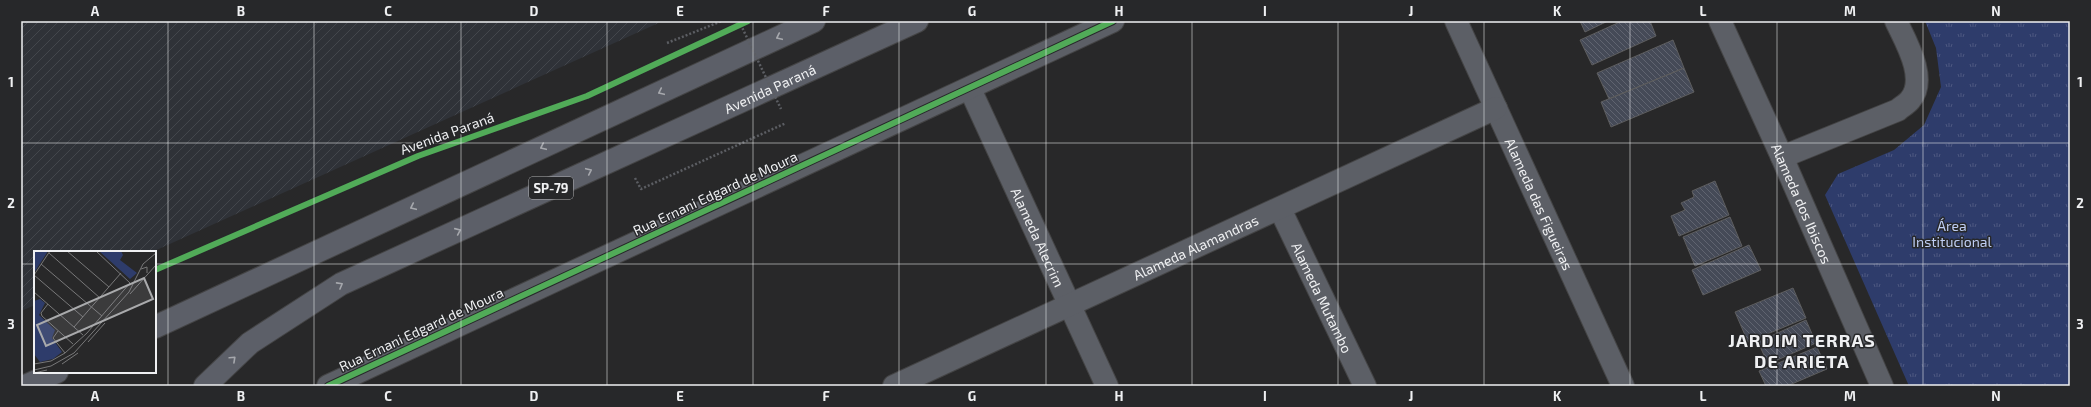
<svg xmlns="http://www.w3.org/2000/svg" width="2091" height="407" font-family="'Exo 2',sans-serif">
<defs>
<pattern id="industrial-furrows" width="10" height="10" patternUnits="userSpaceOnUse"><rect width="10" height="10" fill="#2f3238"/><path d="M-1 1l2-2M0 10L10 0M9 11l2-2" fill="none" stroke="#43464c"/></pattern>
<pattern id="grass-tufts" width="24" height="20" patternUnits="userSpaceOnUse"><rect width="24" height="20" fill="#2e3c6b"/><path d="M3 7l-1-3M5 7V3M7 7l1-3M15 17l-1-3M17 17v-4M19 17l1-3" fill="none" stroke="#4d5881"/></pattern>
<pattern id="building-back-hatch" width="6" height="6" patternUnits="userSpaceOnUse"><rect width="6" height="6" fill="#454a57"/><path d="M-1 5l2 2M0 0l6 6M5-1l2 2" fill="none" stroke="#606470"/></pattern>
</defs>
<rect width="100%" height="100%" fill="#282829"/>
<path fill="url(#industrial-furrows)" d="M21 21H663L152 252H35V305L21 311Z"/>
<path fill="url(#grass-tufts)" d="M1925 21H2070V386H1909L1825 195 1838 174 1894 150 1924 125 1941 87 1936 48Z"/>
<path fill="url(#building-back-hatch)" stroke="#5d5d5e" d="M1580 21H1608L1585 32Z
M1622 21H1650L1656 36 1592 65 1580 40Z
M1673 40 1684 68 1609 99 1597 73Z
M1684 68 1694 92 1611 127 1601 102Z
M1715 181 1729 215 1679 236 1671 216 1685 210 1681 203 1694 197 1692 191Z
M1730 217 1742 246 1695 266 1683 237Z
M1749 245 1761 270 1703 295 1692 270Z
M1793 288 1806 318 1748 342 1735 312Z
M1806 320 1816 343 1768 364 1758 342Z
M1817 347 1827 369 1787 386H1766L1759 371Z"/>
<g fill="none" stroke-linecap="round" stroke-linejoin="round">
<defs>
<g id="street">
<path id="s1" d="M1456 21 1623 386"/>
<path id="s2" d="M1720 21 1782 157 1882 386"/>
<path id="s3" d="M970 89 1107 386"/>
<path d="M1782 157 1898 110C1901 107 1907 104 1910 100 1928 79 1906 42 1896 21"/>
<path id="s4" d="M1280 209 1365 386"/>
<path d="M328 386 1113 21"/>
<path id="s5" d="M894 386 1496 108"/>
</g>
<g id="primary">
<path d="M155 327 814 21"/>
<path d="M25 386 57 372"/>
<path id="s6" d="M205 386 250 343 341 284 917 21"/>
</g>
</defs>
<use href="#street" stroke="#444445" stroke-width="24"/>
<use href="#primary" stroke="#444445" stroke-width="24"/>
<path stroke="#5c5e63" stroke-width="2.5" stroke-dasharray="2 2" stroke-linecap="butt" d="M667 43 722 21
M635 178 641 189 786 123"/>
<use href="#street" stroke="#5c5f66" stroke-width="22"/>
<use href="#primary" stroke="#5c5f68" stroke-width="22"/>
<path stroke="#5c5e63" stroke-width="2.5" stroke-dasharray="2 2" stroke-linecap="butt" d="M739 21 781 109"/>
<defs>
<path id="cycleway" d="M155 270 418 156 587 96 748 21
M328 386 1113 21"/>
</defs>
<use href="#cycleway" stroke="#27282a" stroke-width="8"/>
<use href="#cycleway" stroke="#51ab58" stroke-width="6"/>
</g>
<defs><path id="oneway-chevron" d="M-2-3.5L2.5 0L-2 3.5" fill="none" stroke-width="1.6" stroke-linecap="round" stroke-linejoin="round"/></defs>
<g stroke="#a6a8ad">
<use href="#oneway-chevron" transform="translate(779 37) rotate(155)"/>
<use href="#oneway-chevron" transform="translate(661 92) rotate(155)"/>
<use href="#oneway-chevron" transform="translate(543 147) rotate(155)"/>
<use href="#oneway-chevron" transform="translate(589 171) rotate(-25)"/>
<use href="#oneway-chevron" transform="translate(413 207) rotate(155)"/>
<use href="#oneway-chevron" transform="translate(458 231) rotate(-24)"/>
<use href="#oneway-chevron" transform="translate(340 285) rotate(-29)"/>
<use href="#oneway-chevron" transform="translate(233 359) rotate(-43)"/>
</g>
<path fill="none" stroke="#eff0f2" stroke-width="1" stroke-opacity="0.55" d="M168 21V386M314 21V386M461 21V386M607 21V386M753 21V386M899 21V386M1046 21V386M1192 21V386M1338 21V386M1484 21V386M1630 21V386M1777 21V386M1923 21V386M21 143H2070M21 264H35M155 264H2070"/>
<g text-anchor="middle" dominant-baseline="central" stroke-width="3" stroke-linejoin="round" paint-order="stroke">
<rect fill="#27282a" stroke="#b3b4b6" stroke-width="1" x="529" y="177" width="44" height="22" rx="3"/>
<g font-size="13" font-weight="bold" fill="#eff0f2">
<text x="551" y="188">SP-79</text>
</g>
<g font-size="14" fill="#eff0f2" stroke="#27282a">
<text stroke="none"><textPath href="#s6" startOffset="642">Avenida Paraná</textPath></text>
<text transform="translate(447 133) rotate(-20)">Avenida Paraná</text>
<text transform="translate(715 193) rotate(-25)">Rua Ernani Edgard de Moura</text>
<text stroke="none"><textPath href="#s2" startOffset="200">Alameda dos Ibiscos</textPath></text>
<text stroke="none"><textPath href="#s1" startOffset="201">Alameda das Figueiras</textPath></text>
<text stroke="none"><textPath href="#s3" startOffset="163">Alameda Alecrim</textPath></text>
<text stroke="none"><textPath href="#s5" startOffset="332">Alameda Alamandras</textPath></text>
<text stroke="none"><textPath href="#s4" startOffset="98">Alameda Mutambo</textPath></text>
<text transform="translate(421 329) rotate(-25)">Rua Ernani Edgard de Moura</text>
</g>
<g font-size="14" fill="#bfcef4" stroke="#27282a">
<text x="1952" y="225">Área<tspan x="1952" dy="16">Institucional</tspan></text>
</g>
<g font-size="18" font-weight="bold" letter-spacing="1" fill="#eff0f2" stroke="#27282a">
<text x="1802" y="340">JARDIM TERRAS<tspan x="1802" dy="21">DE ARIETA</tspan></text>
</g>
</g>
<g transform="translate(34 251)">
<rect width="122" height="122" fill="#282829"/>
<path d="M0 0H14L0 22ZM65 0H87L89 4 86 9 103 22 96 28ZM6 48 11 52 5 64 21 79 18 87 28 101 19 108 6 111 0 103V50Z" fill="#2e3c6b"/>
<path fill="none" stroke="#787879" stroke-width="1" d="M33 0 75 36M15 2 66 47M7 13 68 65M107 18 113 16V22M0 24 49 66M0 24 16 0M0 41 49 84M96 43 122 14M14 53 7 62 8 65 39 93M40 76 87 22M24 80 19 87 31 102M54 91 71 72M0 113 17 110 31 102 53 82 96 32 62 0M28 113 44 102M0 119 17 115 40 102 95 41 109 13 122 2M0 122 13 119"/>
<path fill="#a9aaac" fill-opacity="0.15" stroke="#a9aaac" stroke-width="2" d="M110 27 119 48 12 95 3 74Z"/>
<rect width="122" height="122" fill="none" stroke="#eff0f2" stroke-width="2"/>
</g>
<rect width="2091" height="407" fill="none" stroke="#27282a" stroke-width="44"/>
<rect x="22" y="22" width="2047" height="363" fill="none" stroke="#eff0f2" stroke-width="1.5"/>
<g font-size="13" text-anchor="middle" font-weight="bold" fill="#eff0f2">
<text x="95" y="16">A</text>
<text x="241" y="16">B</text>
<text x="388" y="16">C</text>
<text x="534" y="16">D</text>
<text x="680" y="16">E</text>
<text x="826" y="16">F</text>
<text x="972" y="16">G</text>
<text x="1119" y="16">H</text>
<text x="1265" y="16">I</text>
<text x="1411" y="16">J</text>
<text x="1557" y="16">K</text>
<text x="1703" y="16">L</text>
<text x="1850" y="16">M</text>
<text x="1996" y="16">N</text>
<text x="11" y="87">1</text>
<text x="2080" y="87">1</text>
<text x="11" y="208">2</text>
<text x="2080" y="208">2</text>
<text x="11" y="329">3</text>
<text x="2080" y="329">3</text>
<text x="95" y="401">A</text>
<text x="241" y="401">B</text>
<text x="388" y="401">C</text>
<text x="534" y="401">D</text>
<text x="680" y="401">E</text>
<text x="826" y="401">F</text>
<text x="972" y="401">G</text>
<text x="1119" y="401">H</text>
<text x="1265" y="401">I</text>
<text x="1411" y="401">J</text>
<text x="1557" y="401">K</text>
<text x="1703" y="401">L</text>
<text x="1850" y="401">M</text>
<text x="1996" y="401">N</text>
</g>
</svg>
